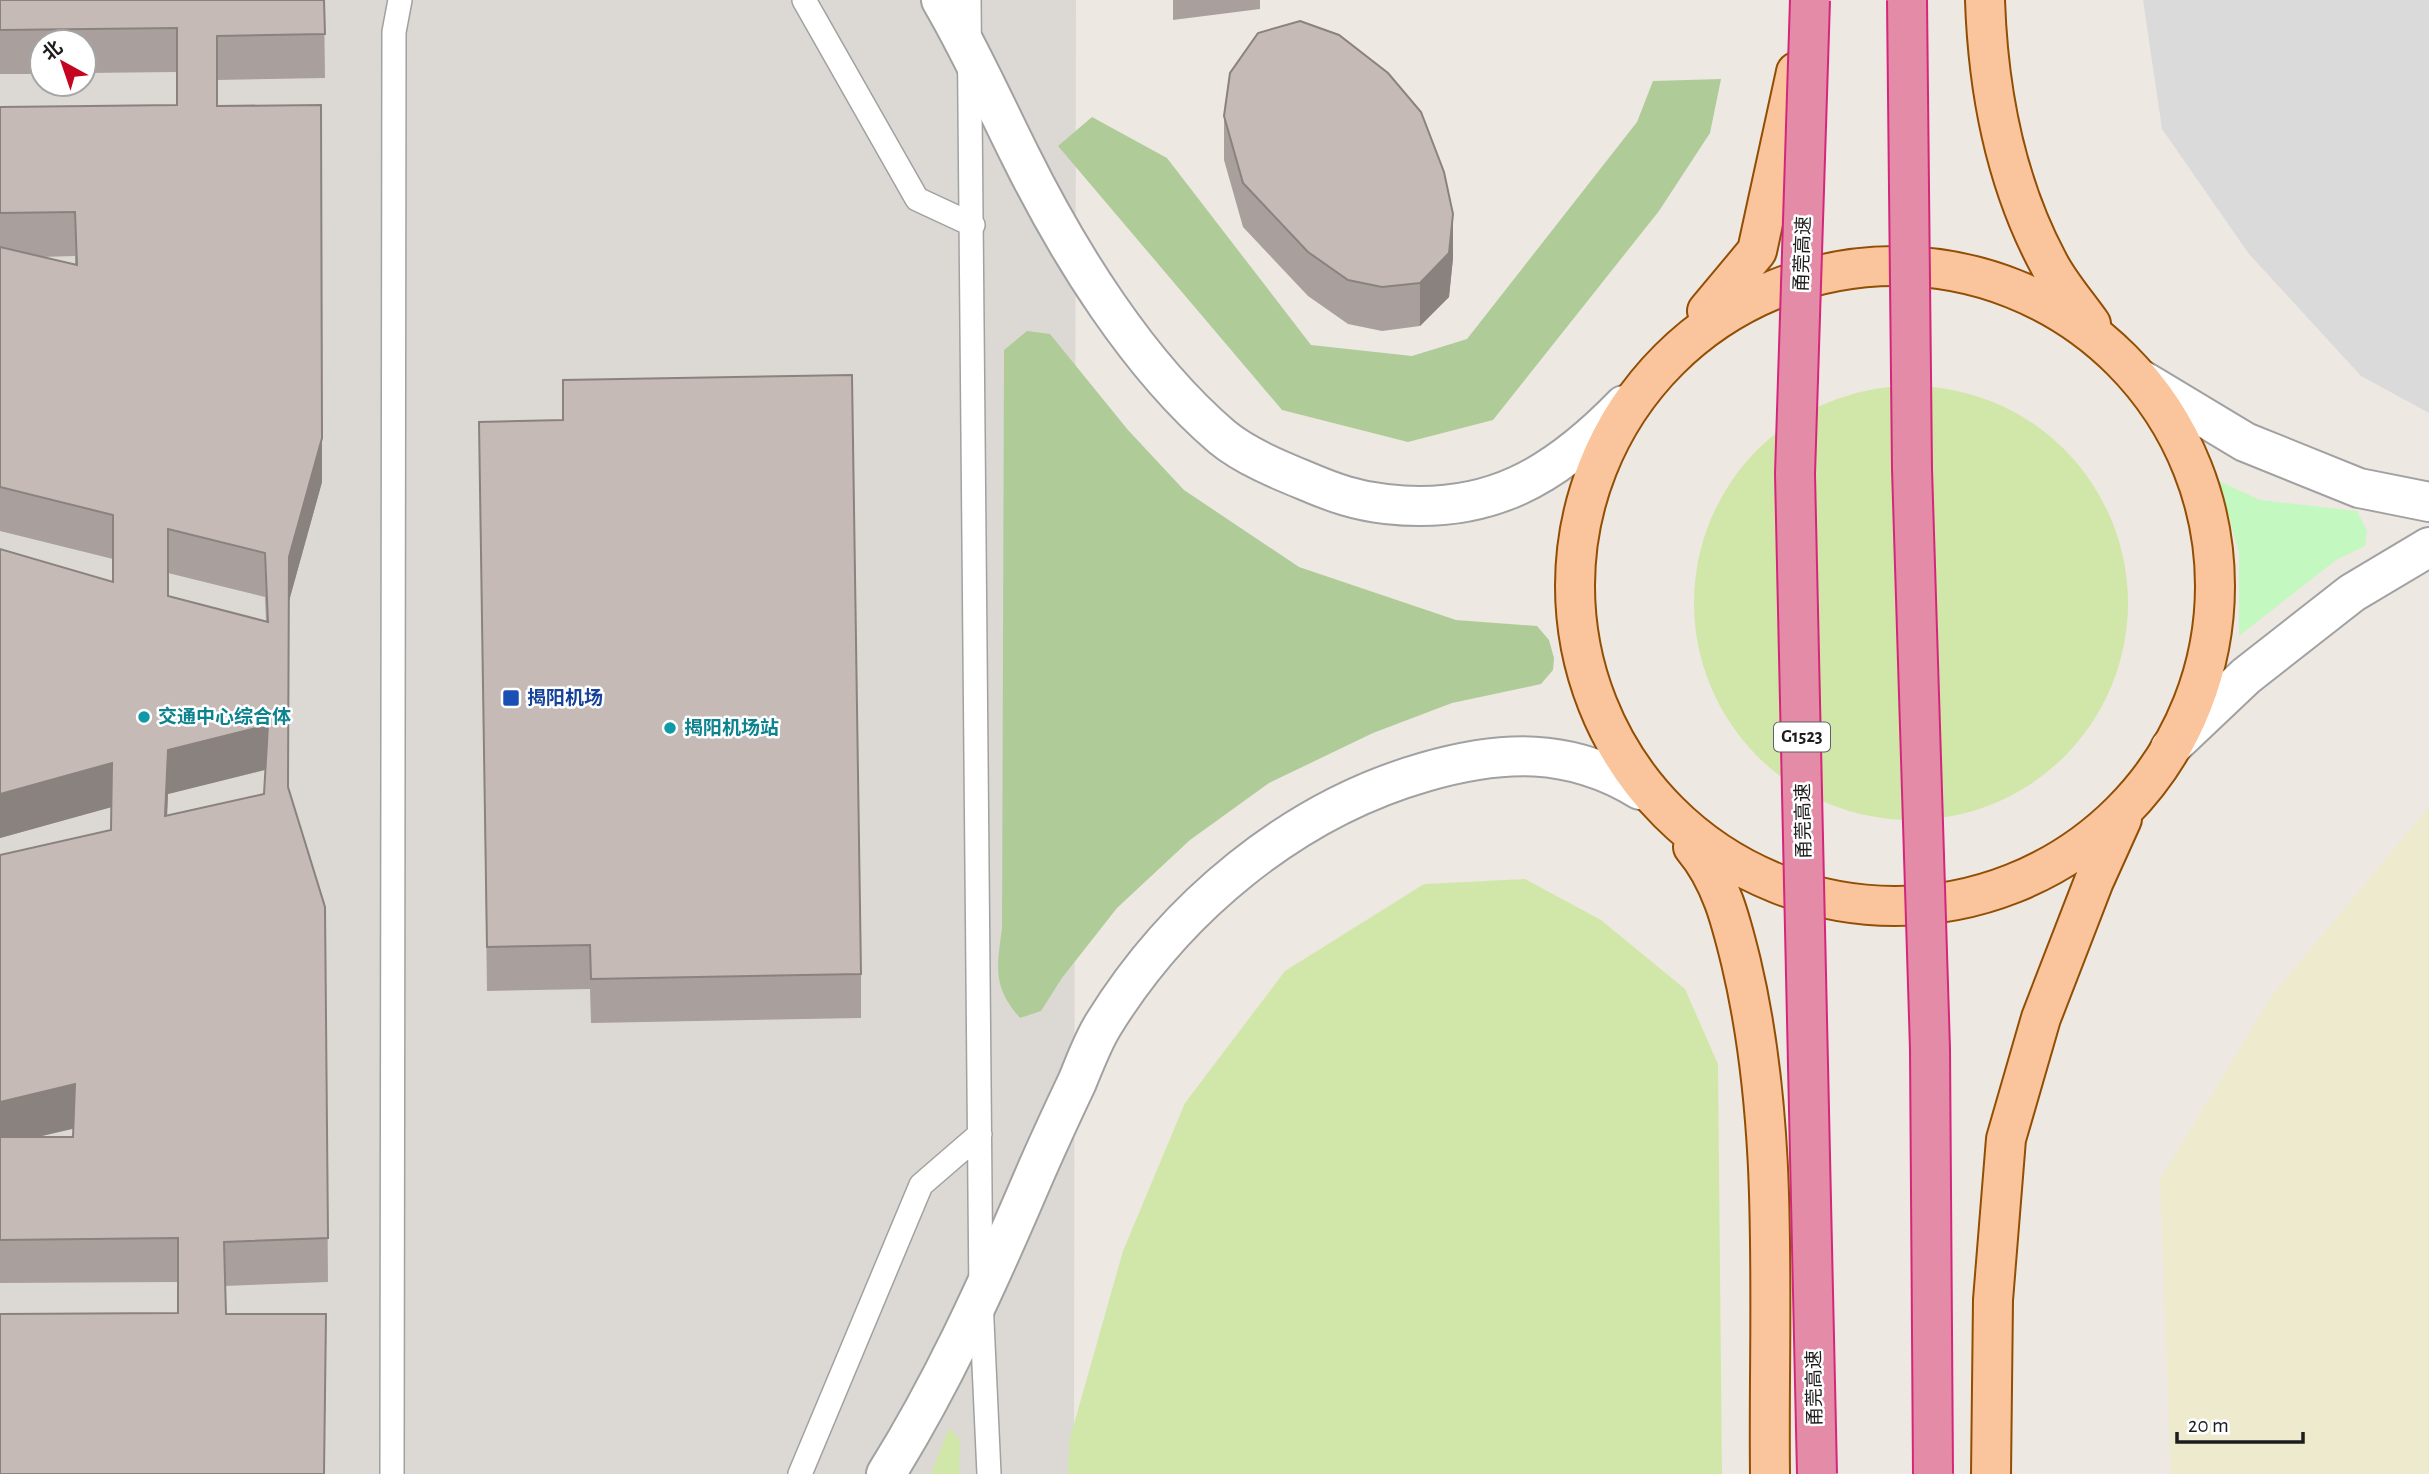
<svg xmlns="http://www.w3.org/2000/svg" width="2429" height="1474" font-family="'Alegreya Sans','Noto Sans SC',sans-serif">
<rect width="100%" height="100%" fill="#eee8e3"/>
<path fill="#dbdada" d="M2143 0H2429V413L2361 376 2249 254 2162 129Z"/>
<path fill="#dcd9d4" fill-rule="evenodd" d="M0 0H1076L1074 1474H0ZM42 42H84V84H42Z"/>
<path fill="#edeace" d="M2429 807V1474H2171L2160 1179 2273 994Z"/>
<path fill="#d1e7a9" d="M1694 603a217 217 0 1 1 434 0a217 217 0 1 1-434 0Z
M1525 879 1601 920 1685 989 1718 1064 1722 1474H1068L1070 1438 1123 1251 1185 1103 1285 971 1424 884Z
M949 1428 960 1440 959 1474H931Z"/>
<path fill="#afcc98" d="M1721 79 1710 133 1659 211 1493 420 1408 442 1282 410 1058 146 1092 117 1167 158 1311 345 1412 356 1467 339 1637 122 1653 81Z
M1027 331 1050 334 1128 430 1184 490 1299 567 1456 620 1537 626 1549 640 1554 658 1553 670 1541 684 1452 703 1373 733 1269 783 1190 840 1117 908 1062 978 1041 1011 1020 1018C992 986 997 968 1002 928L1004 350Z"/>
<path fill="#c3f8c0" d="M2219 481 2260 500 2357 511 2367 531 2365 546 2336 560 2239 636V553Z"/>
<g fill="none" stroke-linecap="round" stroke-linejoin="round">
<defs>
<path id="service" d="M804 0 917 199 973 225
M969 0 981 1299 989 1474
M392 1474 394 32 400 0
M800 1474 921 1185 980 1134"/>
<path id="tertiary" d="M941 0C971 51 994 103 1020 155 1069 254 1138 365 1222 437 1245 456 1279 470 1306 481 1334 493 1357 501 1386 504 1489 516 1555 476 1624 405
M2142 380 2245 442 2359 488 2429 502
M2170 748 2246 676 2352 593 2429 547
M886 1474C941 1386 984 1292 1025 1197 1041 1159 1059 1120 1077 1082 1085 1063 1092 1043 1103 1025 1175 908 1292 810 1425 772 1502 750 1569 747 1640 790"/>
<path id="primary" d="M1985 0C1988 91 2005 181 2048 262 2059 284 2077 304 2091 324
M1575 586a320 320 0 1 1 640 0a320 320 0 1 1-640 0Z
M1707 311 1757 251 1796 72
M1693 847C1721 880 1731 921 1741 962 1781 1130 1768 1304 1770 1474
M1991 1474 1993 1300 2006 1139 2041 1018 2094 881 2122 819"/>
</defs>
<use href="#service" stroke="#a1a1a1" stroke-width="26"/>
<use href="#tertiary" stroke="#a1a1a1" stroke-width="42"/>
<use href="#primary" stroke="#924e03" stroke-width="42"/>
<use href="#service" stroke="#fff" stroke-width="23"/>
<use href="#tertiary" stroke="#fff" stroke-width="38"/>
<use href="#primary" stroke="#fac49c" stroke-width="38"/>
<defs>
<path id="motorway-bridge" d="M1810 0 1795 474 1817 1474
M1907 0 1912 469 1930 1049 1933 1474"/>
</defs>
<use href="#motorway-bridge" stroke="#d4277b" stroke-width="42" stroke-linecap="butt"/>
<use href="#motorway-bridge" stroke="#e48ba8" stroke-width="38"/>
</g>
<path fill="#a9a09d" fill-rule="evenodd" d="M0 0H324L325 78 217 80V106L322 482 289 601 288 788 325 907 328 1282 225 1286 226 1314 326 1357 324 1474H0L178 1313V1282L0 1283V855L111 830V807L0 838V549L113 582V559L0 531V107L177 105V72L84 73V42H42V74H0ZM75 256V264L41 257ZM168 573 265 597 266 621 168 596ZM265 770 264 794 167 816 168 794ZM73 1129V1137H37Z
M1173 0H1260V9L1173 20Z
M1224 116 1453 258 1449 297 1420 326 1382 331 1348 324 1308 296 1243 227 1224 160Z
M479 422 861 974V1018L591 1023 590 989 487 991Z"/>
<path fill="#8a827f" d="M1453 214V258L1449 297 1420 326V283Z
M322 438V482L289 601V557Z
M268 725V769L168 794 165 860V816L168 750Z
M112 763V807L0 838V794Z
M75 1084V1128L0 1146V1102Z
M326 1314V1357L324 1474Z"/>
<path fill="#c5bab6" stroke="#8a827f" stroke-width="2" fill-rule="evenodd" d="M0 0H324L325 34 217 36V106L321 105 322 438 289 557 288 787 325 907 328 1238 224 1242 226 1314H326L324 1474H0V1314L178 1313V1238L0 1240V1137H73L75 1084 0 1102V855L111 830 112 763 0 794V549L113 582V515L0 487V247L77 265 75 212 0 213V107L177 105V28L0 30ZM168 529 265 553 268 622 168 596ZM268 725 264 794 165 816 168 750Z
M1300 21 1339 35 1388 73 1421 112 1444 172 1453 214 1449 253 1420 283 1382 287 1348 280 1308 252 1243 183 1224 116 1230 73 1258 33Z
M852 375 861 974 591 979 590 945 487 947 479 422 563 420V380Z"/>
<rect fill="#1a4fb4" stroke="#fff" stroke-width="2.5" x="502" y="689" width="18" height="18" rx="3.5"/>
<g fill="#0f9aa8" stroke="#fff" stroke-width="2.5">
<circle cx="144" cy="717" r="7"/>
<circle cx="670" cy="728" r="7"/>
</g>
<g text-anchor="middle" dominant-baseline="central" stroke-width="5" stroke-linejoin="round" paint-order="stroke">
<rect fill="#fff" stroke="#616161" stroke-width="2" x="1774" y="722.5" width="56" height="29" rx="5"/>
<g font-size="18" font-weight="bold" fill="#1d1d1d">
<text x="1802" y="737">G1523</text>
</g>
<g font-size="19" fill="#1d1d1d" stroke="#fff">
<text transform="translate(1803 254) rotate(-88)">甬莞高速</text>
<text transform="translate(1804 821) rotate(-91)">甬莞高速</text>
<text transform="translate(1815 1388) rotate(-91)">甬莞高速</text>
</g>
<g font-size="19" font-weight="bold" fill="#164399" stroke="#fff" text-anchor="start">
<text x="527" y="698">揭阳机场</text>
</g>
<g font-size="19" font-weight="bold" fill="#0d838f" stroke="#fff" text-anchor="start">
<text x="158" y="717">交通中心综合体</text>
<text x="684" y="728">揭阳机场站</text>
</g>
</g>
<g transform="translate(63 63) rotate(320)"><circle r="33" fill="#ffffff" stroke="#a5a5a5" stroke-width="2"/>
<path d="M0-5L12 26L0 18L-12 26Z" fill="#c50420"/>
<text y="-10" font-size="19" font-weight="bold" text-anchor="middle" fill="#1d1d1d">北</text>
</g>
<path d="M2177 1432v10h126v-10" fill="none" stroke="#1d1d1d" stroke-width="3.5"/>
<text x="2188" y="1432" font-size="21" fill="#1d1d1d" stroke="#ffffff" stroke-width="5" paint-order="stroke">20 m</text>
</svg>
